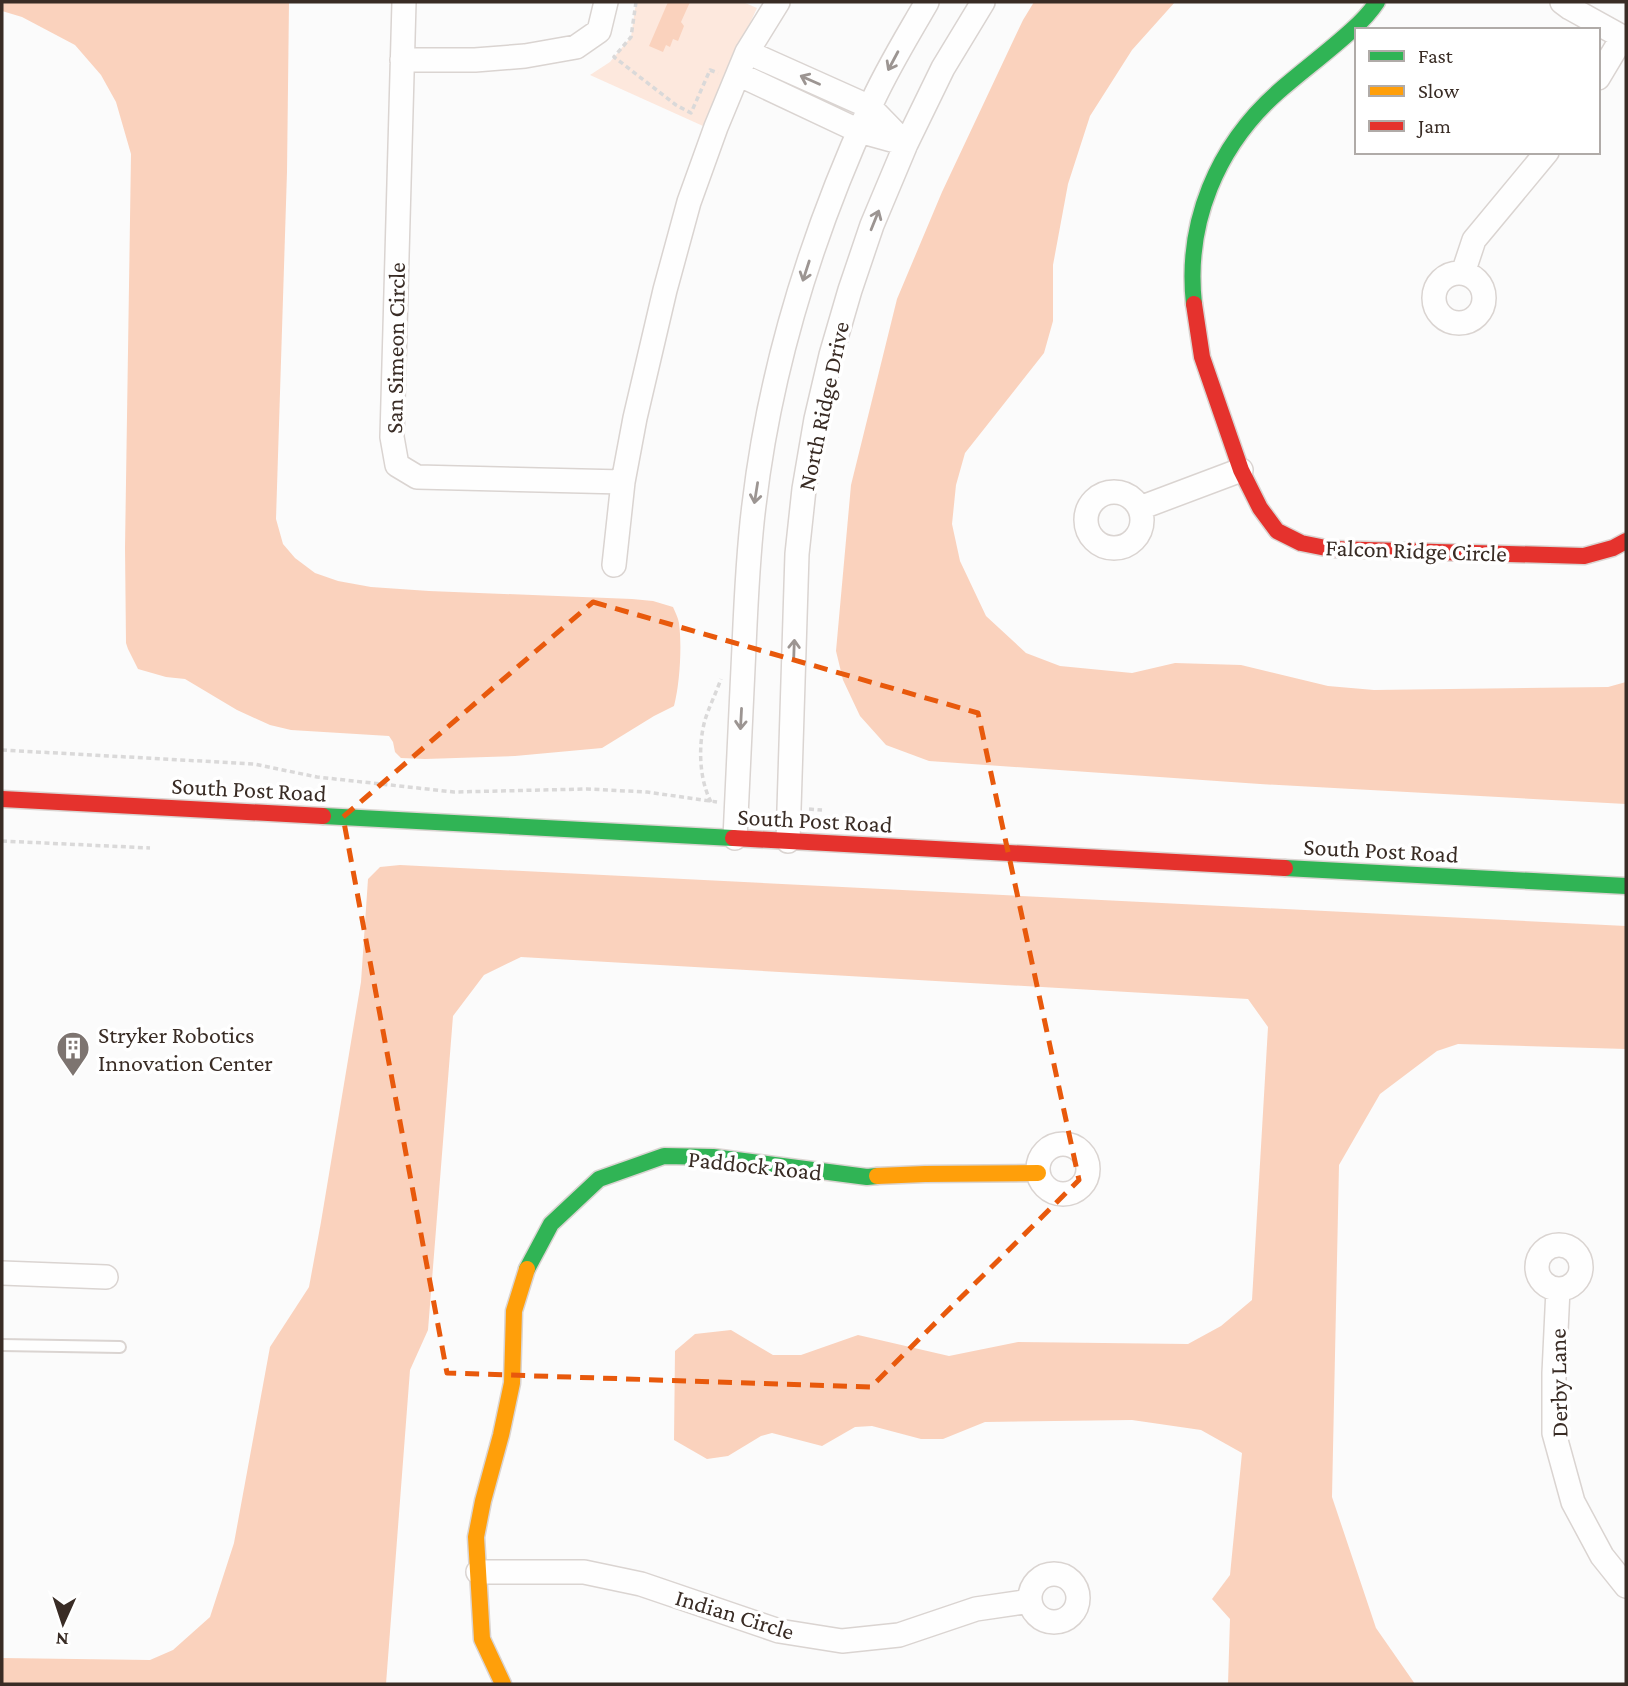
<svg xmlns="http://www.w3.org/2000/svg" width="1628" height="1686" font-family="'Crimson Pro',serif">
<rect width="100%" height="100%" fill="#fbfbfb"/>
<path fill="#fde8dd" d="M636 2H743L757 8 703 126 590 75 610 62 631 37Z"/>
<path fill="#fad2bd" d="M2 2H289L287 172 276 519 283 544 295 558 315 573 338 581 371 587 429 591 632 599 653 601 673 607C675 612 678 617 679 623 682 646 680 683 674 706L654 716 602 748 515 756 425 759 401 758 395 752 393 742 389 736 291 730 270 725 237 710 185 679 166 677 138 669 128 649 126 643 125 548 131 154 116 102 101 75 75 45 22 17 2 11Z
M668 2H690L681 22 684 26 678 41 673 39 670 47 666 45 663 52 649 46Z
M1034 2H1175L1132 50 1090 116 1068 184 1053 265V321L1044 353 965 453 956 485 952 524 960 561 986 616 1026 653 1060 666 1132 673 1175 663 1241 665 1328 686 1374 690 1608 687 1626 682V804L1260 784 929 761 886 745 860 716 843 680 836 651 851 485 897 299 942 192 1023 20Z
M400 865 1626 926V1049L1458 1044 1437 1051 1380 1094 1339 1165 1332 1497 1376 1628 1415 1684H1228L1230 1619 1212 1599 1230 1575 1242 1453 1201 1430 1132 1420 985 1422 943 1439H921L872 1426 855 1427 822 1446 772 1433 761 1436 728 1456 707 1459 674 1440 675 1351 695 1334 731 1330 773 1355H801L858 1335 949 1356 1018 1342 1188 1344 1221 1326 1252 1300 1268 1027 1248 999 521 957 484 975 453 1016 428 1330 410 1370 386 1684H2V1658L150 1660 173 1650 210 1617 234 1543 270 1347 309 1287 321 1222 361 982 368 879 380 867Z"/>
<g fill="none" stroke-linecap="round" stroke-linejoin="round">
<defs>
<path id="lane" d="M2 1345 120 1347"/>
<path id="street" d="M404 2 392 437 397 465 417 477 623 482
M1562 2 1570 8 1626 39
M747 52 870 107 906 144
M402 60H475L525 56 576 47 599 31 606 2
M738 74 859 131 906 144
M1598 78 1622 38
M1434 298a25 25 0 1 1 50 0a25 25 0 1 1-50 0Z
M1463 273 1474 240 1547 152
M1086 520a28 28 0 1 1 56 0a28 28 0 1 1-56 0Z
M1140 508 1241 470
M614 565 623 482 635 418 665 290 689 202 716 127 747 52 778 2
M735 838C738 775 741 711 744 647 746 600 748 552 754 505 770 368 812 234 869 109 885 72 907 37 927 2
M788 841 797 554 804 489 816 419 831 355 850 290 872 225 906 144 943 68 983 2
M1038 1169a25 25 0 1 1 50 0a25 25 0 1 1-50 0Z
M1537 1267a22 22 0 1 1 44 0a22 22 0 1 1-44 0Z
M2 1273 106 1277
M1558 1289 1554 1373V1433L1573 1502 1602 1556 1626 1586
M478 1572H584L641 1584 779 1631 842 1641 899 1635 976 1609 1030 1601
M1030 1598a24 24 0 1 1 48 0a24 24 0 1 1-48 0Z"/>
<path id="fast" d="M1194 304C1185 223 1217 146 1278 92 1302 71 1328 52 1352 30 1362 21 1370 13 1377 2
M323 816 733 838
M1285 868 1626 886
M527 1269 551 1224 599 1179 664 1156 713 1157 867 1177 877 1176"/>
<path id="slow" d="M877 1176 925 1174 1038 1173
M503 1684 482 1639 476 1537 483 1501 501 1435 512 1383 514 1311 527 1269"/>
<path id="jam" d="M1194 304 1202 357 1241 470 1260 508 1277 531 1301 543 1331 549 1584 556 1613 548 1626 541
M2 799 323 816
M733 838 1285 868"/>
</defs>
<use href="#lane" stroke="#dad4d1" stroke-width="14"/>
<use href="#street" stroke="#dad4d1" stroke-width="26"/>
<use href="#fast" stroke="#dad4d1" stroke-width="19"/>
<use href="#slow" stroke="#dad4d1" stroke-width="19"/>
<use href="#jam" stroke="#dad4d1" stroke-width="19"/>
<path stroke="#dad9d9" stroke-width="3.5" stroke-dasharray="5 3.5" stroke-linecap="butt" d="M636 2 631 37 614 57 676 105 691 113 710 70 718 73
M2 750 254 764 317 777 454 792 587 789 647 792 717 802
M711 802C699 779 698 745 705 720 709 707 716 693 721 679
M809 809 822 810
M2 841 150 848"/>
<use href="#lane" stroke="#fefefe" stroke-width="10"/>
<use href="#street" stroke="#fefefe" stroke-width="23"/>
<use href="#fast" stroke="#30b455" stroke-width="16"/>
<use href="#slow" stroke="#ff9f0a" stroke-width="16"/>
<use href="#jam" stroke="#e5322d" stroke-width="16"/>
</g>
<defs><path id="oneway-shaft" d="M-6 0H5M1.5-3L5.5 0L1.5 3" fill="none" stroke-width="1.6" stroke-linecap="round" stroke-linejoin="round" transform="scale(1.75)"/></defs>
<g stroke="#9c9592">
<use href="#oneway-shaft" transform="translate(893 61) rotate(118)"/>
<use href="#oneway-shaft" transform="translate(810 80) rotate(-156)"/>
<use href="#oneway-shaft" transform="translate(875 220) rotate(-68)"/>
<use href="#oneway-shaft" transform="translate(806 271) rotate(108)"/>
<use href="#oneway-shaft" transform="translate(756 493) rotate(99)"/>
<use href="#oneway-shaft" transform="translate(794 650) rotate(-88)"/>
<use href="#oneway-shaft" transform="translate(741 719) rotate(93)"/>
</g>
<path fill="none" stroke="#e8590c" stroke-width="5" stroke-dasharray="14 9" stroke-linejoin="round" d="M593 602 978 713 1079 1180 871 1387 447 1373 343 817Z"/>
<defs>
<symbol id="building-pin" viewBox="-11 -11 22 30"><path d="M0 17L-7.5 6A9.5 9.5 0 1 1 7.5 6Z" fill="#7d7470" stroke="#fff"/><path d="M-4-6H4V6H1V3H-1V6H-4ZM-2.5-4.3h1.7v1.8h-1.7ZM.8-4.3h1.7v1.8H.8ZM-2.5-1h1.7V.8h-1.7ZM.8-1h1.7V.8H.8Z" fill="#fff"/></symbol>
</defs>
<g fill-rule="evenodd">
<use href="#building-pin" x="54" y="1029" width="38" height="52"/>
</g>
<g text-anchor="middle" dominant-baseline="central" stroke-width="7" stroke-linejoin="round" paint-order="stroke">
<g font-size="24" fill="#392c25" stroke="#fff">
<text transform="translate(395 348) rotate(-89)">San Simeon Circle</text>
<text transform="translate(823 406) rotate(-78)">North Ridge Drive</text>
<text transform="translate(1416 550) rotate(2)">Falcon Ridge Circle</text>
<text transform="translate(249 789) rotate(3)">South Post Road</text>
<text transform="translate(815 820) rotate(3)">South Post Road</text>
<text transform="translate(1381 850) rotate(3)">South Post Road</text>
<text transform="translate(755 1165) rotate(6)">Paddock Road</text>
<text transform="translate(1558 1383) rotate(-91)">Derby Lane</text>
<text transform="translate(735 1614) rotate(17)">Indian Circle</text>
</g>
<g font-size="24" fill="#392c25" stroke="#fff" text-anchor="start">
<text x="98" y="1034">Stryker Robotics<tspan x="98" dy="28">Innovation Center</tspan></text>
</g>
</g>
<rect width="1628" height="1686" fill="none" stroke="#392c25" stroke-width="7"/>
<rect x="1355" y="28" width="245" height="126" fill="#ffffff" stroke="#b0aba8" stroke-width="2"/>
<rect x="1369" y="51" width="35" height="10" fill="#30b455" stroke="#b0aba8" stroke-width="2"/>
<text x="1418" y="63" font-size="21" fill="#392c25">Fast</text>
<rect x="1369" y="86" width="35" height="10" fill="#ff9f0a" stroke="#b0aba8" stroke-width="2"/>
<text x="1418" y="98" font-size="21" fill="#392c25">Slow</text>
<rect x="1369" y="121" width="35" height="10" fill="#e5322d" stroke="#b0aba8" stroke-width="2"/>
<text x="1418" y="133" font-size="21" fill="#392c25">Jam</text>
<g transform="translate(63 1623) rotate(183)" stroke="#ffffff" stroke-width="5" paint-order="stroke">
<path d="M0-5L12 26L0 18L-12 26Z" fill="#392c25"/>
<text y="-10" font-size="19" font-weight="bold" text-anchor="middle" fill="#392c25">N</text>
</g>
</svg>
